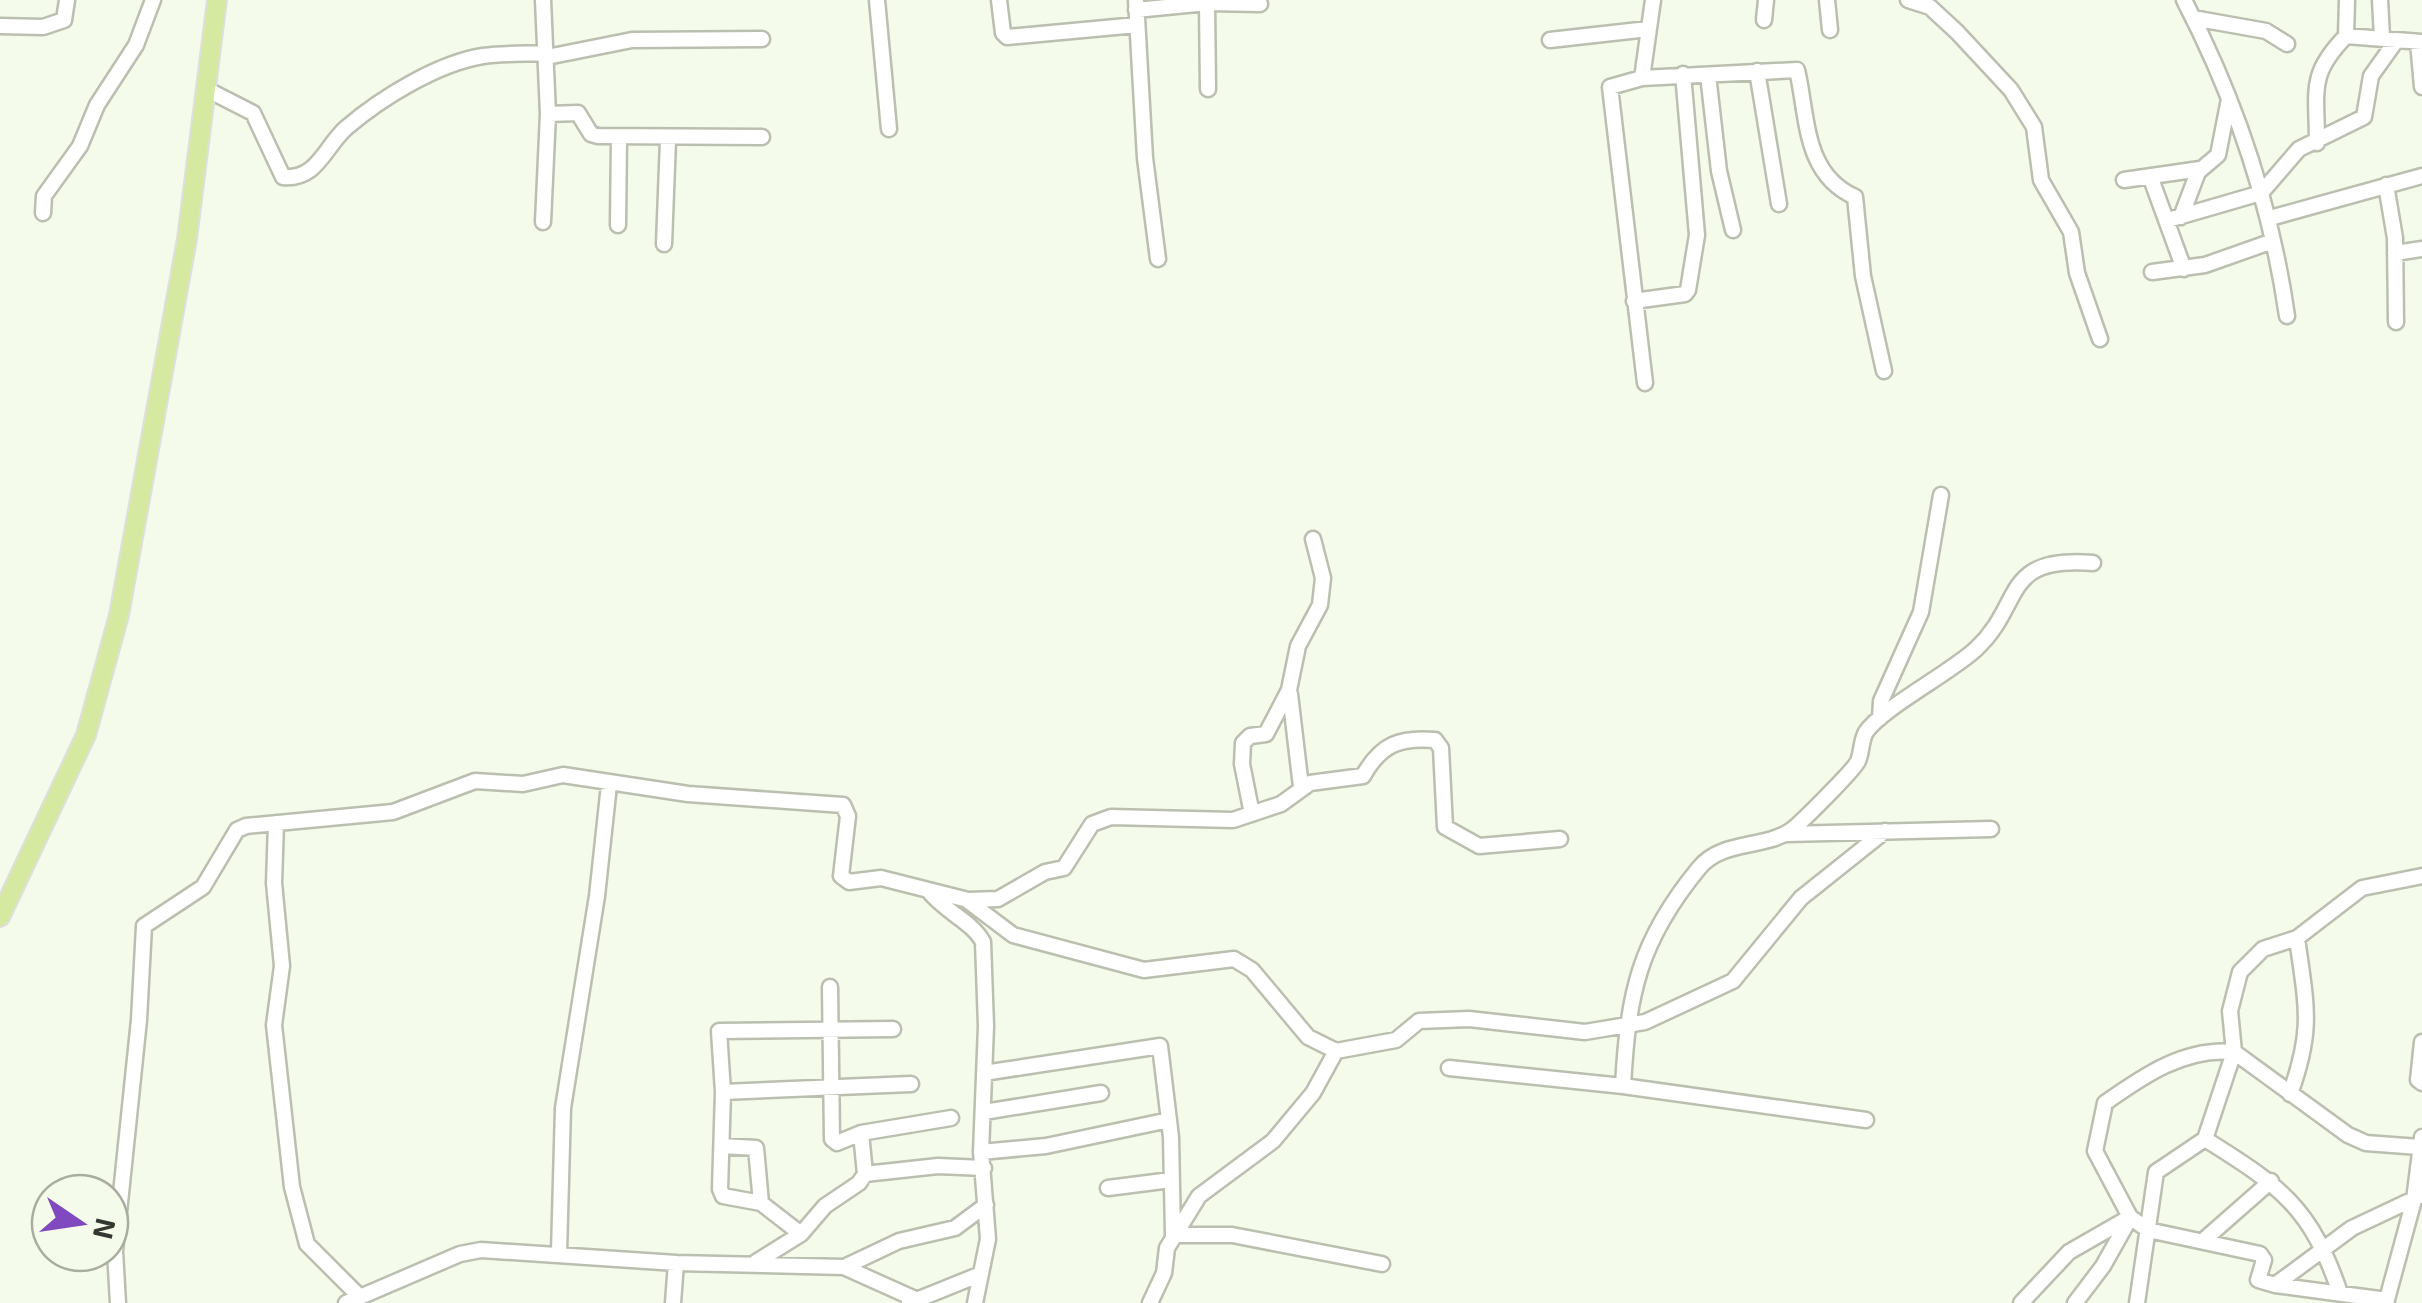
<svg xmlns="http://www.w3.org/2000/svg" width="2422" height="1303" font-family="'Exo 2',sans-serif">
<rect width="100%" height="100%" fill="#f5fbea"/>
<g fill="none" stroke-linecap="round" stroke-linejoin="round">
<defs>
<path id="minor" d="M543 0 548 114 543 222
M877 0 889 129
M999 0 1003 33 1007 37 1137 25
M1136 0 1145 158 1158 259
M1827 0 1830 30
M1908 0 1930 7 1957 32 2011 90 2034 127 2041 180 2071 232 2077 273 2100 339
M2184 0C2236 100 2271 205 2287 316
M2380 0 2382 37
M1207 3 1208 89
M1136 10 1207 3 1260 4
M2193 18 2266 31 2287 44
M1764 20 1766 0
M0 26 43 27 64 20 67 0
M2346 36 2422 42
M1550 40 1648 29
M2418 42 2422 87
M547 57 632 40 762 39
M1757 71 1779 204
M1708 75 1719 171 1733 230
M1642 78 1797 70C1808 116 1803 174 1855 197L1863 276 1884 371
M206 89 253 113 283 177C317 180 324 148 346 128 381 98 438 63 483 56 504 53 525 54 546 53
M548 114 578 113 591 134 598 136 762 137
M2317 143C2317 90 2308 75 2346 36L2347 0
M2150 176 2184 269
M2124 180 2200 169
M2386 185 2395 238 2396 322
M43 213 44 196 80 146 97 105 136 45 153 0
M2181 217 2198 172 2218 155 2229 99
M2270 218 2422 176
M2168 220 2261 193 2299 149 2364 117 2371 76 2396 41
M618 225 619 138
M664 244 668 140
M2395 253 2422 249
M2152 272 2205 265 2273 241
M1634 301 1685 294 1688 290 1697 235 1683 74
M1645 383 1610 87 1642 78 1653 0
M1290 694 1301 787
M1880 718 1881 701 1921 612 1941 495
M1252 814 1242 764 1243 743 1250 736 1266 734 1289 690 1298 646 1320 605 1323 578 1313 539
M276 823 274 883 282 966 274 1025 292 1187 307 1244 359 1296
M1787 834 1991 829
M928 890C943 911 972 921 983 942L986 1026 981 1152 988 1239 975 1303
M968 901 1013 935 1144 970 1234 959 1252 970 1308 1037 1336 1051
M830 987 832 1139 837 1143 861 1133 865 1174
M2422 1042 2418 1080 2422 1083
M1449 1068 1623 1086 1866 1120
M984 1073 1160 1046 1171 1137 1173 1235H1232L1382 1264
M1623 1086C1628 993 1639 941 1699 868 1722 840 1762 849 1790 831 1798 826 1855 769 1858 761 1862 752 1861 740 1866 732 1881 709 1950 673 1976 649 2025 603 2000 556 2093 563
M723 1092 911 1084
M2290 1094C2314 1028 2306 1005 2297 938
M984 1112 1101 1093
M861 1133 951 1118
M2205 1139C2280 1186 2311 1207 2340 1293
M722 1146 756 1148 761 1203
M981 1152 1046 1146 1169 1120
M1108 1188 1171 1180
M801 1234 761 1203 723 1196 720 1189 723 1092 719 1031 893 1029
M2205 1239 2271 1181
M559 1252 563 1108 597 896 609 785
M756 1262 801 1234 825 1206 859 1183 865 1174 938 1166 984 1168
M844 1267 915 1299
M2275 1285 2352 1228 2422 1195
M2387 1300 2275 1285 2258 1280 2264 1260 2260 1254 2148 1230 2130 1217 2095 1151 2105 1103C2143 1076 2185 1047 2234 1052L2348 1135 2366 1143 2419 1147
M118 1303 115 1251 139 1020 144 926 203 887 237 830 246 826 393 812 475 781 523 784 563 775 688 794 843 805 848 816 841 876 849 882 881 878 968 900 998 899 1045 872 1064 868 1092 824 1111 817 1233 820 1281 804 1310 783 1363 776C1381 744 1400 737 1435 740L1441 748 1445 827 1479 846 1560 839
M346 1303 460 1254 481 1250 676 1263 844 1267 899 1241 955 1228 986 1205
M673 1303 676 1263
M909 1303 981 1274
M1150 1303 1164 1273 1167 1248 1199 1196 1273 1141 1313 1093 1336 1051 1396 1040 1419 1021 1469 1019 1585 1032 1645 1022 1733 981 1801 898 1885 831
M2021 1303 2069 1252 2130 1217
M2075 1303 2103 1266 2130 1218
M2137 1303 2156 1172 2205 1139 2234 1052 2230 1011 2240 972 2263 949 2297 938 2362 888 2422 876
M2386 1303 2414 1200 2422 1137"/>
<path id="major" d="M0 917 86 735 119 615 187 239 217 0"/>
</defs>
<use href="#minor" stroke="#babfaf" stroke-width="19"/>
<use href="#major" stroke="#dfdfde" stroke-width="22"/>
<use href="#minor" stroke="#fff" stroke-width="14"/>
<use href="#major" stroke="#d6e9a1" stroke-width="18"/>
</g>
<g transform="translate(80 1223) rotate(103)"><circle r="48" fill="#f5fbea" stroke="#a8ada0" stroke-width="2.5"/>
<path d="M0-8L18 38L0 25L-18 38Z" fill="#8049c0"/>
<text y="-15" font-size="28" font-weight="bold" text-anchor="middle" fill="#353831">N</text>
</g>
</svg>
